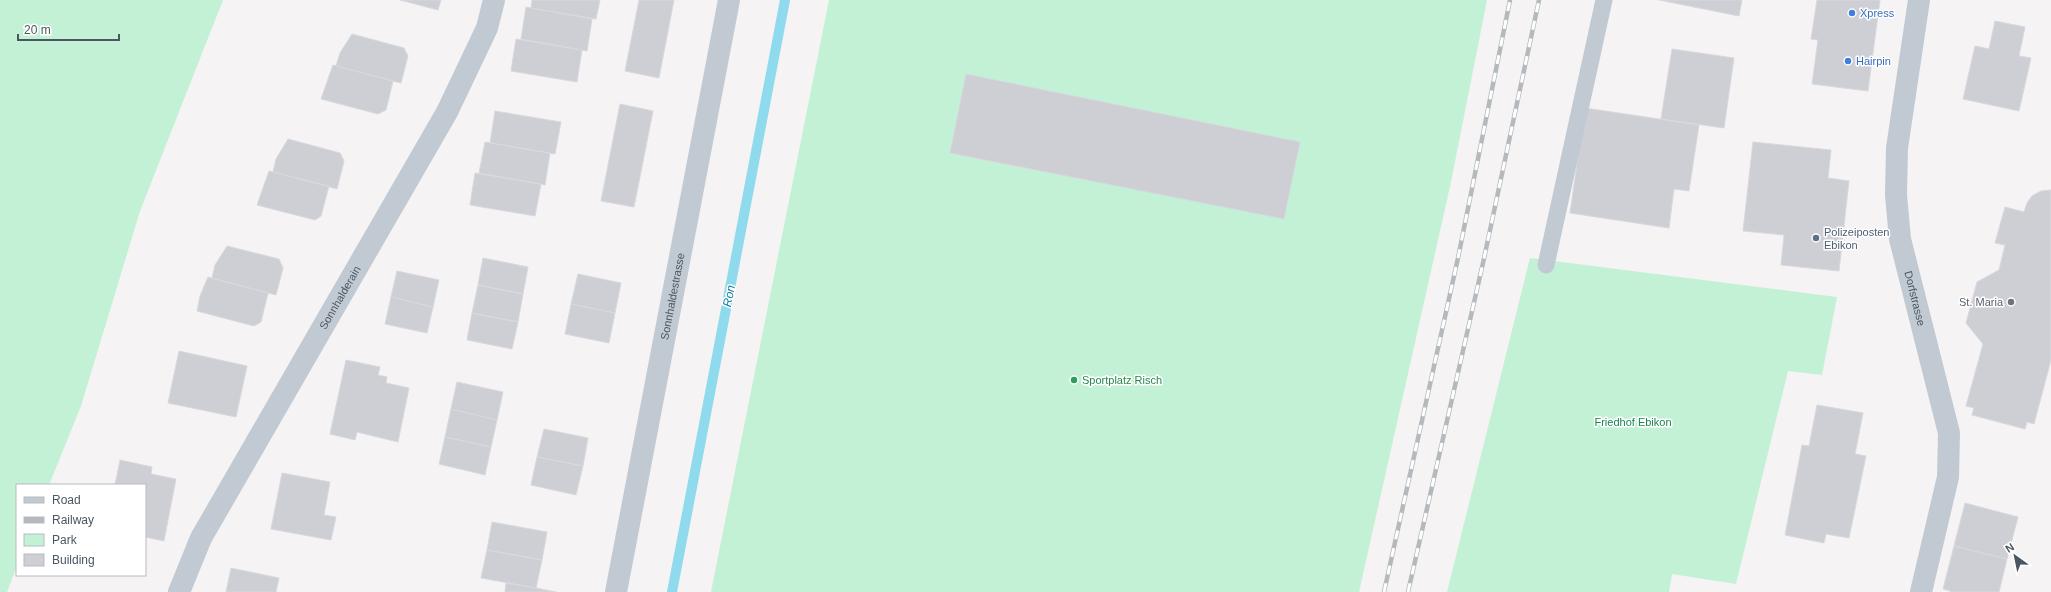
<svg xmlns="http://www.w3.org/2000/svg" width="2051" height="592" font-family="Helvetica,sans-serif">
<rect width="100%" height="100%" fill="#f5f3f3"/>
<path fill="#c3f1d5" d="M0 0H223L140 211 81 406 49 485H17V566L7 592H0Z
M829 0H1487L1451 182 1359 592H711Z
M1530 258 1837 297 1822 375 1788 371 1736 584 1672 574 1669 592H1447Z"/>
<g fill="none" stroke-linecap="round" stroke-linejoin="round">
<path stroke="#90daee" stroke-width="10" d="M672 592 785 0"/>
</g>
<path fill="#cdcfd5" stroke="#d7d9de" d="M400 0H441L438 10Z
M532 0H600L596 19 531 8Z
M639 0H674L659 78 625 71Z
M1659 0H1742L1739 16Z
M1817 0H1880L1868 91 1812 84 1818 40 1811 39Z
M526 7 592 19 587 51 521 39Z
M1995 21 2025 27 2019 56 2031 58 2019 111 1963 99 1975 46 1989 49Z
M352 34 404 48 408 56 401 83 336 66 340 53Z
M516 39 582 50 577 82 511 71Z
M1672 49 1734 58 1724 128 1661 119Z
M333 65 393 81 386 110 378 114 321 99Z
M966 74 1300 142 1284 219 950 153Z
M620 104 653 111 634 207 601 201Z
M1585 108 1699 125 1689 191 1674 189 1669 228 1570 213Z
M495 111 561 122 555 154 490 143Z
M288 139 340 153 344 161 337 189 273 172 276 159Z
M485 142 550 153 545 185 479 173Z
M1753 142 1831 150 1828 178 1849 181 1839 271 1781 265 1784 235 1743 231Z
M269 171 329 186 321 216 315 220 257 205Z
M475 173 541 184 535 216 470 205Z
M2051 190V360L2034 424 2027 422 2025 429 1972 415 1974 408 1966 406 1983 344 1966 323 1977 282 1999 270 2005 245 1995 243 2005 207 2024 212 2027 203 2032 196 2041 191Z
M227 246 279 259 283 268 276 295 212 278 215 265Z
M483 258 528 267 523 294 478 285Z
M397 271 439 280 433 307 391 297Z
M578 274 621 283 615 313 571 304Z
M208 277 268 293 261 322 254 326 197 311 200 296Z
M478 285 523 294 518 322 472 313Z
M391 297 433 307 427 333 385 324Z
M571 304 615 313 609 343 565 334Z
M472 313 518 322 512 349 467 340Z
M179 351 247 366 236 417 168 403Z
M346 360 380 367 378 375 387 377 386 383 409 388 398 442 357 432 355 440 330 434Z
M457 382 503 392 497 420 451 409Z
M1817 405 1863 413 1855 454 1866 456 1849 538 1826 534 1824 543 1785 535 1802 445 1809 446Z
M451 409 497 420 491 447 445 437Z
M544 429 588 438 583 466 537 457Z
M445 437 491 447 485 475 439 464Z
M537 457 583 466 576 495 531 485Z
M120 460 152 467 151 474 176 479 164 541 145 537V485H115Z
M282 473 330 482 324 515 336 517 331 540 271 529Z
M1965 503 2018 517 2007 559 1954 546Z
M492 522 547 532 542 560 487 550Z
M1954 546 2007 559 1999 592H1953L1943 589Z
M487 550 542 560 536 588 481 578Z
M231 568 279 578 276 592H226Z
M506 583 536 588 556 592H505Z"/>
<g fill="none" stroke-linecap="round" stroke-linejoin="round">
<path stroke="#c1cad2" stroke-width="17" d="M1546 265 1604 0"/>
<g stroke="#c1cad2" stroke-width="22">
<path id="s1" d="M1919 0 1897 148 1896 195 1900 239 1949 433 1948 477 1921 592"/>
<path id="s2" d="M179 592 201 538 447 112 487 28 494 0"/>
<path id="s3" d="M616 592 729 0"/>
</g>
<defs>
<path id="rail" d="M1384 592 1458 258 1510 0
M1408 592 1483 263 1539 0"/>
</defs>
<use href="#rail" stroke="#b5b8bd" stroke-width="4.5"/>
<use href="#rail" stroke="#fff" stroke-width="3" stroke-dasharray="9" stroke-linecap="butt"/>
</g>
<g fill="#3f7fe0" stroke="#fff" stroke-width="1.5">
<circle cx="1852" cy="13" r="4"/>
<circle cx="1848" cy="61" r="4"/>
</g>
<circle fill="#5c6f8a" stroke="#fff" stroke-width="1.5" cx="1816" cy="238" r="4"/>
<circle fill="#6b7280" stroke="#fff" stroke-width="1.5" cx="2011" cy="302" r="4"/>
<circle fill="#2e9e5b" stroke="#fff" stroke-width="1.5" cx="1074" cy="380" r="4"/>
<g text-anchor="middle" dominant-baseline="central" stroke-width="3" stroke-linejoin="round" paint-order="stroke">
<g font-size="11" fill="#366cbe" stroke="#fff" text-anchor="start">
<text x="1860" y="13">Xpress</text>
<text x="1856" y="61">Hairpin</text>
</g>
<g font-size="11" fill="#4e5e75" stroke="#fff" text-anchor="start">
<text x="1824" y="232">Polizeiposten<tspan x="1824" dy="13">Ebikon</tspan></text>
</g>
<g font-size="11" fill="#4a5661" stroke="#fff">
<text stroke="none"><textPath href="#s3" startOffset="301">Sonnhaldestrasse</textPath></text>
<text stroke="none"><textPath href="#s2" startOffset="336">Sonnhalderain</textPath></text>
<text stroke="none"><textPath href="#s1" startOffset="302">Dorfstrasse</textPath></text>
</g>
<g font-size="11" fill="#5b616d" stroke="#fff" text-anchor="end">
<text x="2003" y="302">St. Maria</text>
</g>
<g font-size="11" fill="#27864d" stroke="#fff" text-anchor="start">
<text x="1082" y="380">Sportplatz Risch</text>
</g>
<g font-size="11" fill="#17864f" stroke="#fff">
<text x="1633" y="422">Friedhof Ebikon</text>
</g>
<g font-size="12" font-style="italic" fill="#0c7c9b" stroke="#fff">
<text transform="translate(729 296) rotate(-79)">Ron</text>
</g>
</g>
<rect x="16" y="484" width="130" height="92" fill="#ffffff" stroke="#b7bbc0"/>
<rect x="24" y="497" width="20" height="6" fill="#c1cad2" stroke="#b7bbc0"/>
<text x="52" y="504" font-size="12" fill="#4a5661">Road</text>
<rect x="24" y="517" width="20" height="6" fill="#b5b8bd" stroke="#b7bbc0"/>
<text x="52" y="524" font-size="12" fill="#4a5661">Railway</text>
<rect x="24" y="534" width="20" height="12" fill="#c3f1d5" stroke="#b7bbc0"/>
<text x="52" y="544" font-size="12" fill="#4a5661">Park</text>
<rect x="24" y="554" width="20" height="12" fill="#cdcfd5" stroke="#b7bbc0"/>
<text x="52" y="564" font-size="12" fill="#4a5661">Building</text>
<g transform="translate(2015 556) rotate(327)" stroke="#ffffff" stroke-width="3" paint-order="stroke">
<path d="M0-3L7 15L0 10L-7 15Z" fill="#4a5661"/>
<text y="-6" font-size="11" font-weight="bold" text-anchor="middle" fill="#4a5661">N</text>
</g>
<path d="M18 34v6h101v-6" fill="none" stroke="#4a5661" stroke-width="2"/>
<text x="24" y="34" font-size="12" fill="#4a5661" stroke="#ffffff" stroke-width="3" paint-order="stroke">20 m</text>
</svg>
